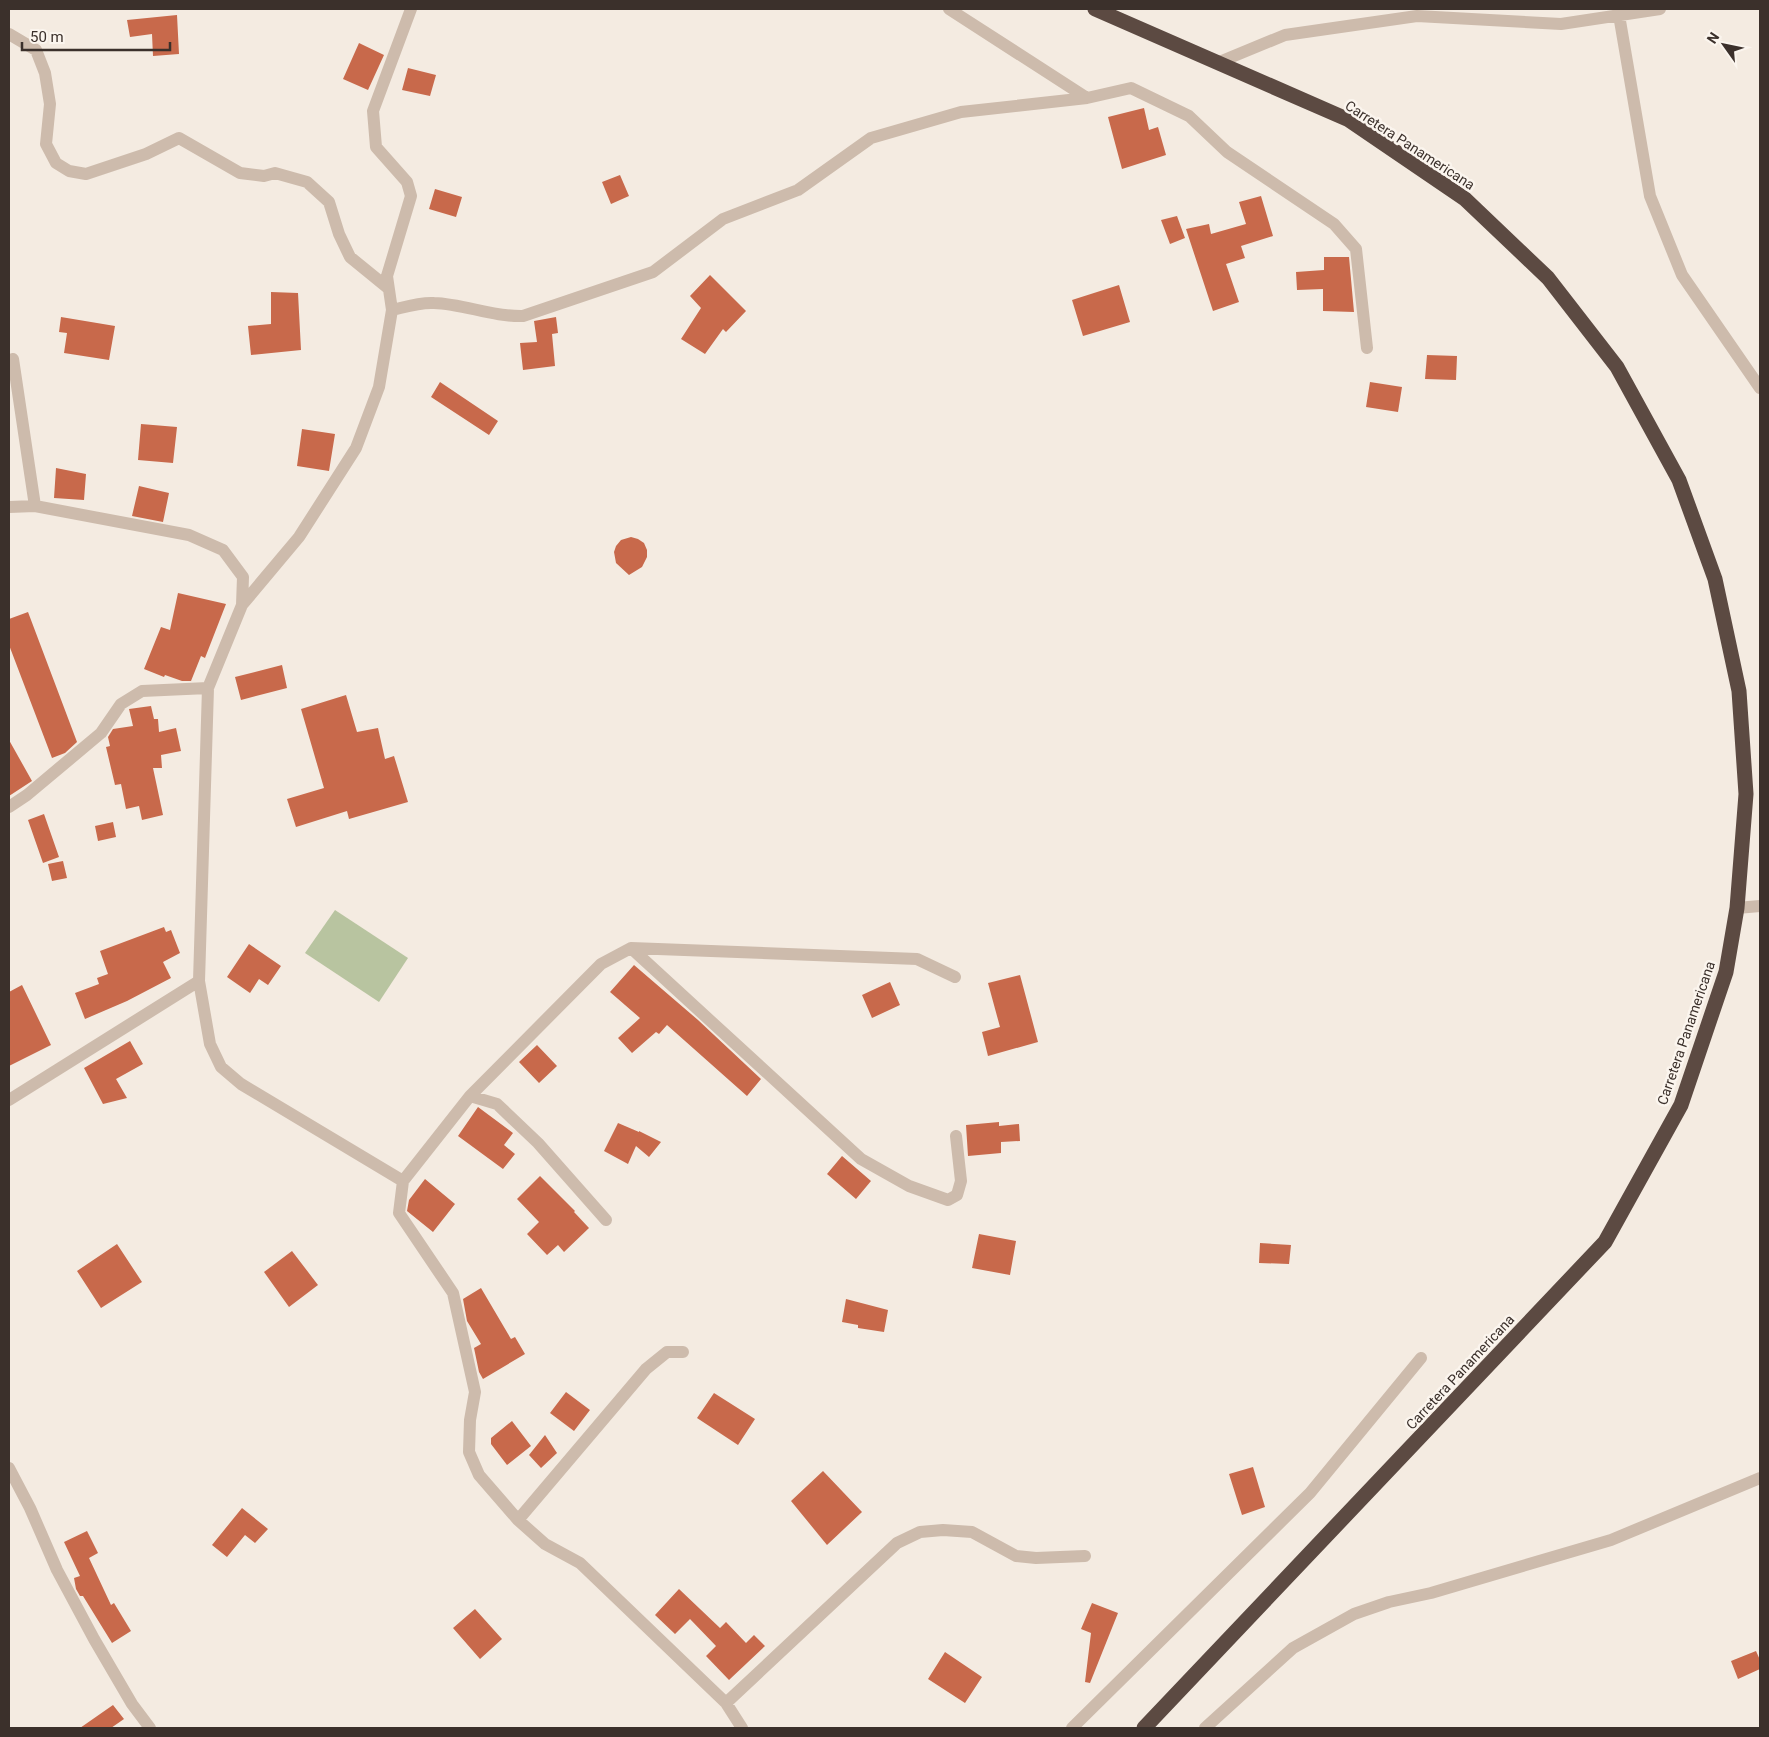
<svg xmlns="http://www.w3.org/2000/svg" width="1769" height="1737" font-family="Roboto,sans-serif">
<rect width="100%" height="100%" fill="#f4ebe1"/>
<path fill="#b8c4a0" d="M335 910 408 958 379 1002 305 953Z"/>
<path fill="#c8694b" d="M177 15 179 54 153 56 152 34 130 37 127 20Z
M359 43 384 55 368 90 343 79Z
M408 68 436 75 430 96 402 90Z
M1144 108 1149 130 1158 127 1166 155 1122 169 1108 117Z
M620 175 629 196 611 204 602 182Z
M435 189 462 197 456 217 429 209Z
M1261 196 1273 236 1241 246 1245 258 1226 264 1239 302 1213 311 1186 229 1209 224 1211 234 1246 224 1239 202Z
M1177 216 1185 238 1170 244 1161 220Z
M1324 257H1349L1354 312 1323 311V289L1297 290 1296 272 1324 270Z
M710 275 746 311 726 332 723 329 705 354 681 339 701 308 690 296Z
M1119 285 1130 322 1083 336 1072 300Z
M271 292 298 293 301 350 251 355 248 326 271 324Z
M61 317 115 326 109 360 64 353 67 333 59 332Z
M556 317 558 333 552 334 555 366 523 370 520 343 537 342 534 321Z
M1427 355 1457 356 1456 380 1425 379Z
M440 382 498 421 489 435 431 397Z
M1370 382 1402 387 1398 412 1366 407Z
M141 424 177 427 173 463 138 460Z
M302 429 335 434 329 471 297 466Z
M56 468 86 474 84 500 54 498Z
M139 486 169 493 163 522 132 516Z
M631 537 638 539 644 543 647 550V557L642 567 629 575 616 563 614 552 616 546 621 540Z
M178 593 226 604 205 658 201 656 191 681H182L165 675 164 677 144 669 161 627 170 630Z
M28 612 77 742 65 753 52 758 9 645V619Z
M282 665 287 688 241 700 235 677Z
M346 695 357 732 378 728 385 759 394 756 408 802 349 819 347 811 296 827 287 799 324 788 301 709Z
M151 706 154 719H158L159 732 176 728 181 751 161 755 162 768H153L163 815 142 820 139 806 126 809 121 784 115 785 106 747 110 746 108 737 113 729 133 726 129 709Z
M9 740 32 781 9 796Z
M44 814 59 857 43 863 28 820Z
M113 822 116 837 98 841 95 826Z
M63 861 67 878 52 881 48 864Z
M164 927 166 932 171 930 180 953 163 962 171 978 127 1001 85 1019 75 993 99 984 97 978 108 974 100 951Z
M249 944 281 966 268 985 259 979 250 993 227 977Z
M634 965 698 1020 761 1079 747 1096 667 1025 659 1034 656 1032 632 1053 618 1038 640 1018 610 992Z
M1020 975 1038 1042 988 1056 982 1032 1000 1027 988 983Z
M890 982 900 1005 872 1018 862 995Z
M22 985 51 1045 9 1066V992Z
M130 1041 143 1064 116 1079 127 1098 103 1104 84 1068Z
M537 1045 557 1066 539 1083 519 1062Z
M478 1107 513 1133 504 1145 515 1154 503 1169 458 1136Z
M999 1122V1126L1019 1124 1020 1141 1001 1142V1153L968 1156 966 1125Z
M618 1123 639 1132V1131L661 1142 649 1157 636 1146 628 1164 604 1151Z
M842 1156 871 1181 856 1199 827 1174Z
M540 1176 575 1211 574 1212 589 1228 564 1252 558 1245 547 1255 527 1234 539 1222 517 1199Z
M425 1179 455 1204 433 1232 407 1211 409 1200Z
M979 1234 1016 1241 1010 1275 972 1268Z
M1260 1243 1291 1245 1289 1264 1259 1263Z
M117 1244 142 1282 101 1308 77 1271Z
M292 1251 318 1285 289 1307 264 1272Z
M481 1288 511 1339 515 1337 525 1354 483 1379 479 1372 474 1348 481 1344 467 1321 463 1299Z
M846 1299 888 1310 884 1332 858 1328V1325L842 1322Z
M566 1392 590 1410 574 1431 550 1413Z
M714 1393 755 1419 738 1445 697 1418Z
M512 1421 531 1446 507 1465 491 1444V1438Z
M545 1435 557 1453 541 1468 529 1455Z
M1253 1467 1265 1507 1242 1515 1229 1474Z
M823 1471 862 1512 827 1545 791 1501Z
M242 1508 268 1529 255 1543 245 1535 227 1557 212 1545Z
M87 1531 98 1553 89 1558 111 1605 114 1603 131 1631 112 1643 83 1596H80L76 1589 74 1578 80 1576 64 1542Z
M679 1589 720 1628 726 1622 746 1643 754 1635 765 1646 729 1680 706 1656 716 1646 690 1619 675 1634 655 1615Z
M1092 1603 1118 1613 1090 1683 1085 1682 1091 1633 1081 1629Z
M475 1609 502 1639 480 1659 453 1628Z
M1756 1651 1760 1660V1669L1738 1679 1731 1661Z
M945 1652 982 1677 965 1703 928 1679Z
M113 1705 124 1719 111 1728H80Z"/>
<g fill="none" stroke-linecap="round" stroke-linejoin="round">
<path stroke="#cdbbac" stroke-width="12" d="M949 9 1087 98
M1619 15 1650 196 1682 275 1760 388
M9 34 36 50 45 73 50 104 46 144 56 163 69 171 86 174 146 154 179 138 240 173 264 176 275 173 307 182 329 202 339 234 350 257 388 288
M1217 63 1285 35 1417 16 1561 24 1660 9
M392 310C405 307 420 302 434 303 464 304 493 317 523 316L653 272 723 219 798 190 871 138 961 112 1087 98 1131 88 1189 116 1227 152 1334 224 1356 249 1367 348
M13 359 35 506
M9 507 35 506 189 535 223 550 243 577 242 605
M9 807 27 795 101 733 121 704 142 691 208 688
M1737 908 1760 906
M631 948 861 1159 909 1186 948 1200 957 1195 961 1181 956 1136
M470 1096 497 1104 538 1143 606 1220
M9 1100 199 981
M403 1181 241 1084 221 1067 210 1044 199 981 208 688 242 605 299 537 356 448 379 387 392 310 387 276 411 196 407 182 376 147 373 111 411 9
M9 1468 30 1508 57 1570 94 1639 132 1704 150 1728
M518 1520 646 1369 667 1352H683
M726 1703 897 1543 920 1532 943 1530 972 1532 1016 1556 1036 1558 1085 1556
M742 1728 726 1703 580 1563 545 1544 518 1520 479 1475 469 1452 470 1420 475 1392 453 1293 399 1213 403 1181 470 1096 601 964 631 948 917 959 955 977
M1072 1728 1310 1493 1421 1358
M1205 1728 1293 1648 1354 1614 1389 1602 1431 1593 1611 1540 1760 1478"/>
<path stroke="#5c4a42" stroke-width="15" d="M1095 9 1349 120 1465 199 1548 278 1617 367 1679 480 1715 579 1739 691 1746 794 1737 908 1726 972 1681 1105 1605 1242 1144 1728"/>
</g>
<g text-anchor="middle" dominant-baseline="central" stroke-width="5" stroke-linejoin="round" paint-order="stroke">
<g font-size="14" fill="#3b302b" stroke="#fbf5ee">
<text transform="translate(1410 145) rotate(33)">Carretera Panamericana</text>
<text transform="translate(1686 1033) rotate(-71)">Carretera Panamericana</text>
<text transform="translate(1460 1372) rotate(-47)">Carretera Panamericana</text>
</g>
</g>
<rect width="1769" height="1737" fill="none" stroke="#3b302b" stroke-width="20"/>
<g transform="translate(1724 45) rotate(303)" stroke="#fbf5ee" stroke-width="4" paint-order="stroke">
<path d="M0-4L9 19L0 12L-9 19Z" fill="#3b302b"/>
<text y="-8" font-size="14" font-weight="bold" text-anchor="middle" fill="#3b302b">N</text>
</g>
<path d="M22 42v8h148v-8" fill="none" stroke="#3b302b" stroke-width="2.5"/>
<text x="30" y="42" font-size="15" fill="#3b302b" stroke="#fbf5ee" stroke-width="4" paint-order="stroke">50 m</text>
</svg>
